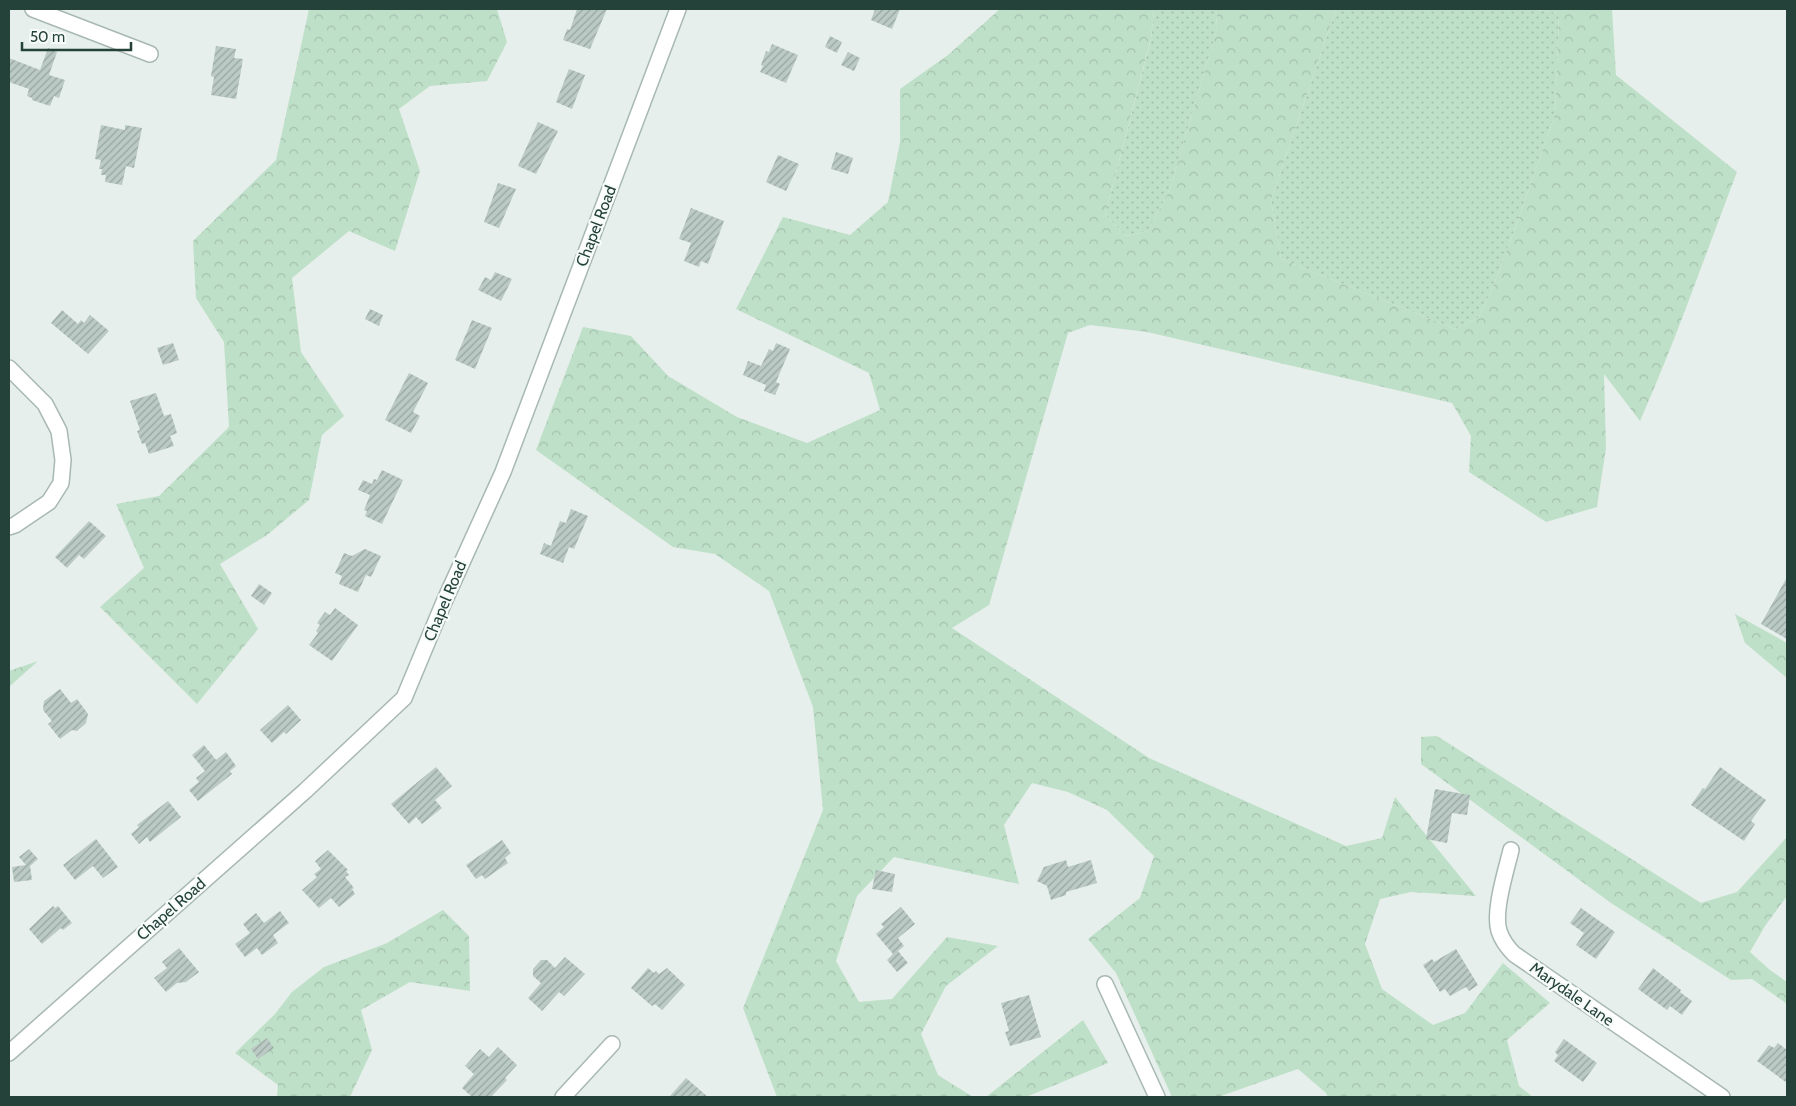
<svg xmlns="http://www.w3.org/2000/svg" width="1796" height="1106" font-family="Cabin,sans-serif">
<defs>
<pattern id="grass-dots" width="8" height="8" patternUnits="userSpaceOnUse" patternTransform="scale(1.25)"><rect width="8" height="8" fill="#bfe0c8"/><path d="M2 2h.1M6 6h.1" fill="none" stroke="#a4c1ad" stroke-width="1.8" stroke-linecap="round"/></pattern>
<pattern id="forest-crowns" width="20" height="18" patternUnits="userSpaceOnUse" patternTransform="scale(1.25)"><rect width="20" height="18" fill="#bfe0c8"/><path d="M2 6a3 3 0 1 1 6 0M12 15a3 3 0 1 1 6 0" fill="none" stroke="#a4c1ad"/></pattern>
<pattern id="building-hatch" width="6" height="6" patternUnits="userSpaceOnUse" patternTransform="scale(1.25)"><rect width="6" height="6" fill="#bbcac4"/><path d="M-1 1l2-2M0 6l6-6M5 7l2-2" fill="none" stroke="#98a6a0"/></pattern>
</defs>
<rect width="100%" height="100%" fill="#e6efeb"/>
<path fill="url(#grass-dots)" d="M1154 9H1217L1216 33 1170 189 1148 231 1126 236 1105 215 1151 39Z
M1336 9H1529L1559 13 1555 114 1516 226 1494 284 1479 317 1455 329 1281 259 1271 200Z"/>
<path fill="url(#forest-crowns)" d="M309 9H497L507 42 487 81 430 86 399 109 420 171 395 251 349 231 292 278 301 352 344 416 322 435 309 500 267 535 220 564 258 629 197 704 100 607 144 568 116 504 159 496 229 427 224 342 196 298 193 241 276 160Z
M1000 9H1154L1151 38 1105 215 1126 236 1148 231 1170 189 1216 33 1217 9H1336L1271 200 1281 259 1455 329 1479 317 1494 284 1516 226 1555 114 1559 13 1529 9H1612L1616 75 1737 172C1705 255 1676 340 1640 421L1604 374 1606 448 1597 507 1546 522 1469 472 1471 436 1452 403 1147 332 1090 325 1068 333 989 605 952 628 1149 758 1346 846 1382 838 1395 797 1476 896 1411 892 1380 899 1365 944 1382 989 1433 1025 1465 1013 1503 963 1550 1003 1507 1040 1519 1086 1533 1097H1328L1326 1093 1298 1069 1218 1097H1172L1116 973 1088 939 1140 898 1154 856 1107 810 1068 792 1032 783 1004 825 1019 884 894 857 857 896 836 961 859 1002 892 999 947 937 998 946 946 986 921 1034 938 1075 973 1097H777L743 1008 823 810 813 707 769 591 715 554 673 547 536 450 583 327 631 336 668 376 737 417 807 443 880 410 869 373 736 309 783 217 850 235 888 202 900 142V89L948 55Z
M1735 614 1787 643V678L1745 643Z
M38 661 9 687V671Z
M1437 736 1701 903 1737 892 1787 837V896L1765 926 1750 952 1770 970 1787 982V1004L1752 979 1731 980 1611 903 1421 764V737Z
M443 910 469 936 470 991 410 982 361 1010 372 1050 350 1097H277L278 1085 235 1053 275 1014 292 992 324 967 387 943Z
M1083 1020 1108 1063 1026 1097H986Z"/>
<path fill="url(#building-hatch)" d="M577 9H607L590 49 563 40 567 29 570 30Z
M875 9H900L892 29 871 20Z
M830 36 842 42 837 53 825 47Z
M772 44 798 55 786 83 760 72 763 66 761 65 766 51 769 52Z
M216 46 236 49 234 58 243 59 236 99 211 95 214 77 211 76Z
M48 48 57 52 49 75 65 80 59 98 54 96 50 106 32 100V98L27 96 29 89 9 82V58L40 70Z
M848 52 860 58 854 71 841 65Z
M569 69 585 75 572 109 556 102Z
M538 122 558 131 536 174 518 166Z
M101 125 125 130V125L142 128 134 168 126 166 122 185 105 182 106 175H101L102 169H99L101 160 95 159Z
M836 152 853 158 848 174 831 169Z
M778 155 799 164 786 191 766 182Z
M498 183 516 189 499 228 484 222Z
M691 208 724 221 708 264 701 261 699 267 684 261 691 243 679 239Z
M495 272 512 279 501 301 478 290 485 277 491 280Z
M370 309 383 315 379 326 365 319Z
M62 310 78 324 81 320 84 323 90 315 109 331 88 354 51 323Z
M472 320 492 328 475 369 455 360Z
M173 343 179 360 163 365 157 348Z
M776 343 790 349 776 382 780 384 775 395 764 391 766 385 743 375 748 361 761 366 769 349 773 351Z
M409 373 428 383 413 412 420 416 411 433 385 420Z
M156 393 164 416 171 414 177 433 170 436 174 446 149 454 145 443 142 444 137 431 140 430 130 401Z
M382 470 403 480 382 524 365 516 367 511 364 510 370 495 358 490 363 480 372 484 374 479 377 480Z
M571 509 588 516 574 549 569 547 563 563 540 554 544 543 551 546 560 521 566 523Z
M89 521 106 536 84 559 79 555 67 568 55 557Z
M365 549 381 556 371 577 366 575 358 592 339 584 342 576 335 573 344 553 352 556Z
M1787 577V639L1761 624Z
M259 584 272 593 264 605 251 596Z
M335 608 358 625 332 661 309 645 318 633 316 631 320 625 317 623 325 612 330 615Z
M60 689 71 703 77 699 88 714 86 723 77 731 72 730 60 739 48 724 52 721 43 710 44 701Z
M288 705 301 720 286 734 284 732 272 743 260 730Z
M204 745 216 760 226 752 236 766 230 771 232 774 198 801 189 790 199 782 196 778 205 771 192 755Z
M436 767 452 786 435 800 442 808 422 824 416 817 409 824 391 804Z
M1720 767 1766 800 1751 821 1755 824 1744 841 1691 805 1703 788 1705 789Z
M1435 789 1470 795 1467 815 1452 813 1447 843 1426 839Z
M168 801 181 817 150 842 147 837 139 844 131 834 139 827 137 825Z
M96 839 118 867 103 878 93 866 75 880 63 865Z
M502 840 511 853 505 858 508 863 485 879 482 875 476 879 466 865Z
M29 849 38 859 30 866 32 880 14 882 12 867 26 865 19 857Z
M328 850 348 870 346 871 349 875 345 877 354 888 352 889 355 894 339 907 331 898 319 908 302 890 317 877 314 874 321 869 315 861Z
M1066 860 1068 867 1091 860 1097 883 1066 892V895L1051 900 1047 886 1037 881 1044 867Z
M876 870 895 874 892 892 872 889Z
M53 906 55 908 58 906 72 923 63 930 61 928 42 944 29 929Z
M901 907 915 924 898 938 904 946 898 951 908 963 897 972 887 960 893 954 876 934 884 927 881 924Z
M1581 908 1615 932 1596 959 1576 945 1584 933 1570 923Z
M280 911 289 923 273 935 278 943 262 955 257 948 245 957 235 944 250 933 243 924 256 913 264 923Z
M179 948 199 972 186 982 177 983 166 992 154 978 167 968 162 962Z
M1456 949 1478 985 1469 991 1466 987 1450 996 1445 989 1440 992 1423 965 1432 959 1434 962Z
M565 957 585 974 564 996 559 992 542 1011 528 998 541 983 533 976V969L541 960H547L555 968Z
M648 968 654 973 656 971 659 974 667 968 685 985 662 1010 655 1004 652 1006 631 988Z
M1653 968 1681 990 1680 992 1692 1001 1682 1015 1670 1006 1667 1010 1638 989Z
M1029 995 1041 1037 1010 1046 1005 1032 1009 1031 1001 1003Z
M267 1038 274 1048 258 1059 251 1049Z
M1564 1039 1597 1063 1583 1082 1554 1061 1558 1055 1555 1052Z
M1778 1043 1787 1050V1083L1757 1061 1769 1045 1774 1048Z
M498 1047 517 1065 505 1078 507 1080 491 1097H472L462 1088 474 1074 465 1066 480 1049 489 1057Z
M686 1078 708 1097H669Z"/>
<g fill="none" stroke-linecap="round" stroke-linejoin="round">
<defs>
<path id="minor" d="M33 9 150 54
M9 368 45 404 59 431 63 460 61 483 49 502 15 525 9 527
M1511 850C1506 871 1493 911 1499 931 1502 940 1507 947 1514 954L1722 1097
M1105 984 1157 1097
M9 1053 305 791 404 698 444 602 503 472 678 9
M563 1097 612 1044"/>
</defs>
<use href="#minor" stroke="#a8b8b2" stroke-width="18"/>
<use href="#minor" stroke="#fff" stroke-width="15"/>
</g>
<g text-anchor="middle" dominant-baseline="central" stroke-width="4.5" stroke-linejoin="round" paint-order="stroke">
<g font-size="16" fill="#24423a" stroke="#f7fbf9">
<text transform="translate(596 226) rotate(-69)">Chapel Road</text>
<text transform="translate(445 601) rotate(-67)">Chapel Road</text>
<text transform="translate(171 909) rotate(-41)">Chapel Road</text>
<text transform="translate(1572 994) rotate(35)">Marydale Lane</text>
</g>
</g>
<rect width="1796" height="1106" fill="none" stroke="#24423a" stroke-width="20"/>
<path d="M22 42v8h109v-8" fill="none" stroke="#24423a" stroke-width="2.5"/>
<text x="30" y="42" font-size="15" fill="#24423a" stroke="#f7fbf9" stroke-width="4" paint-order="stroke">50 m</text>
</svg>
